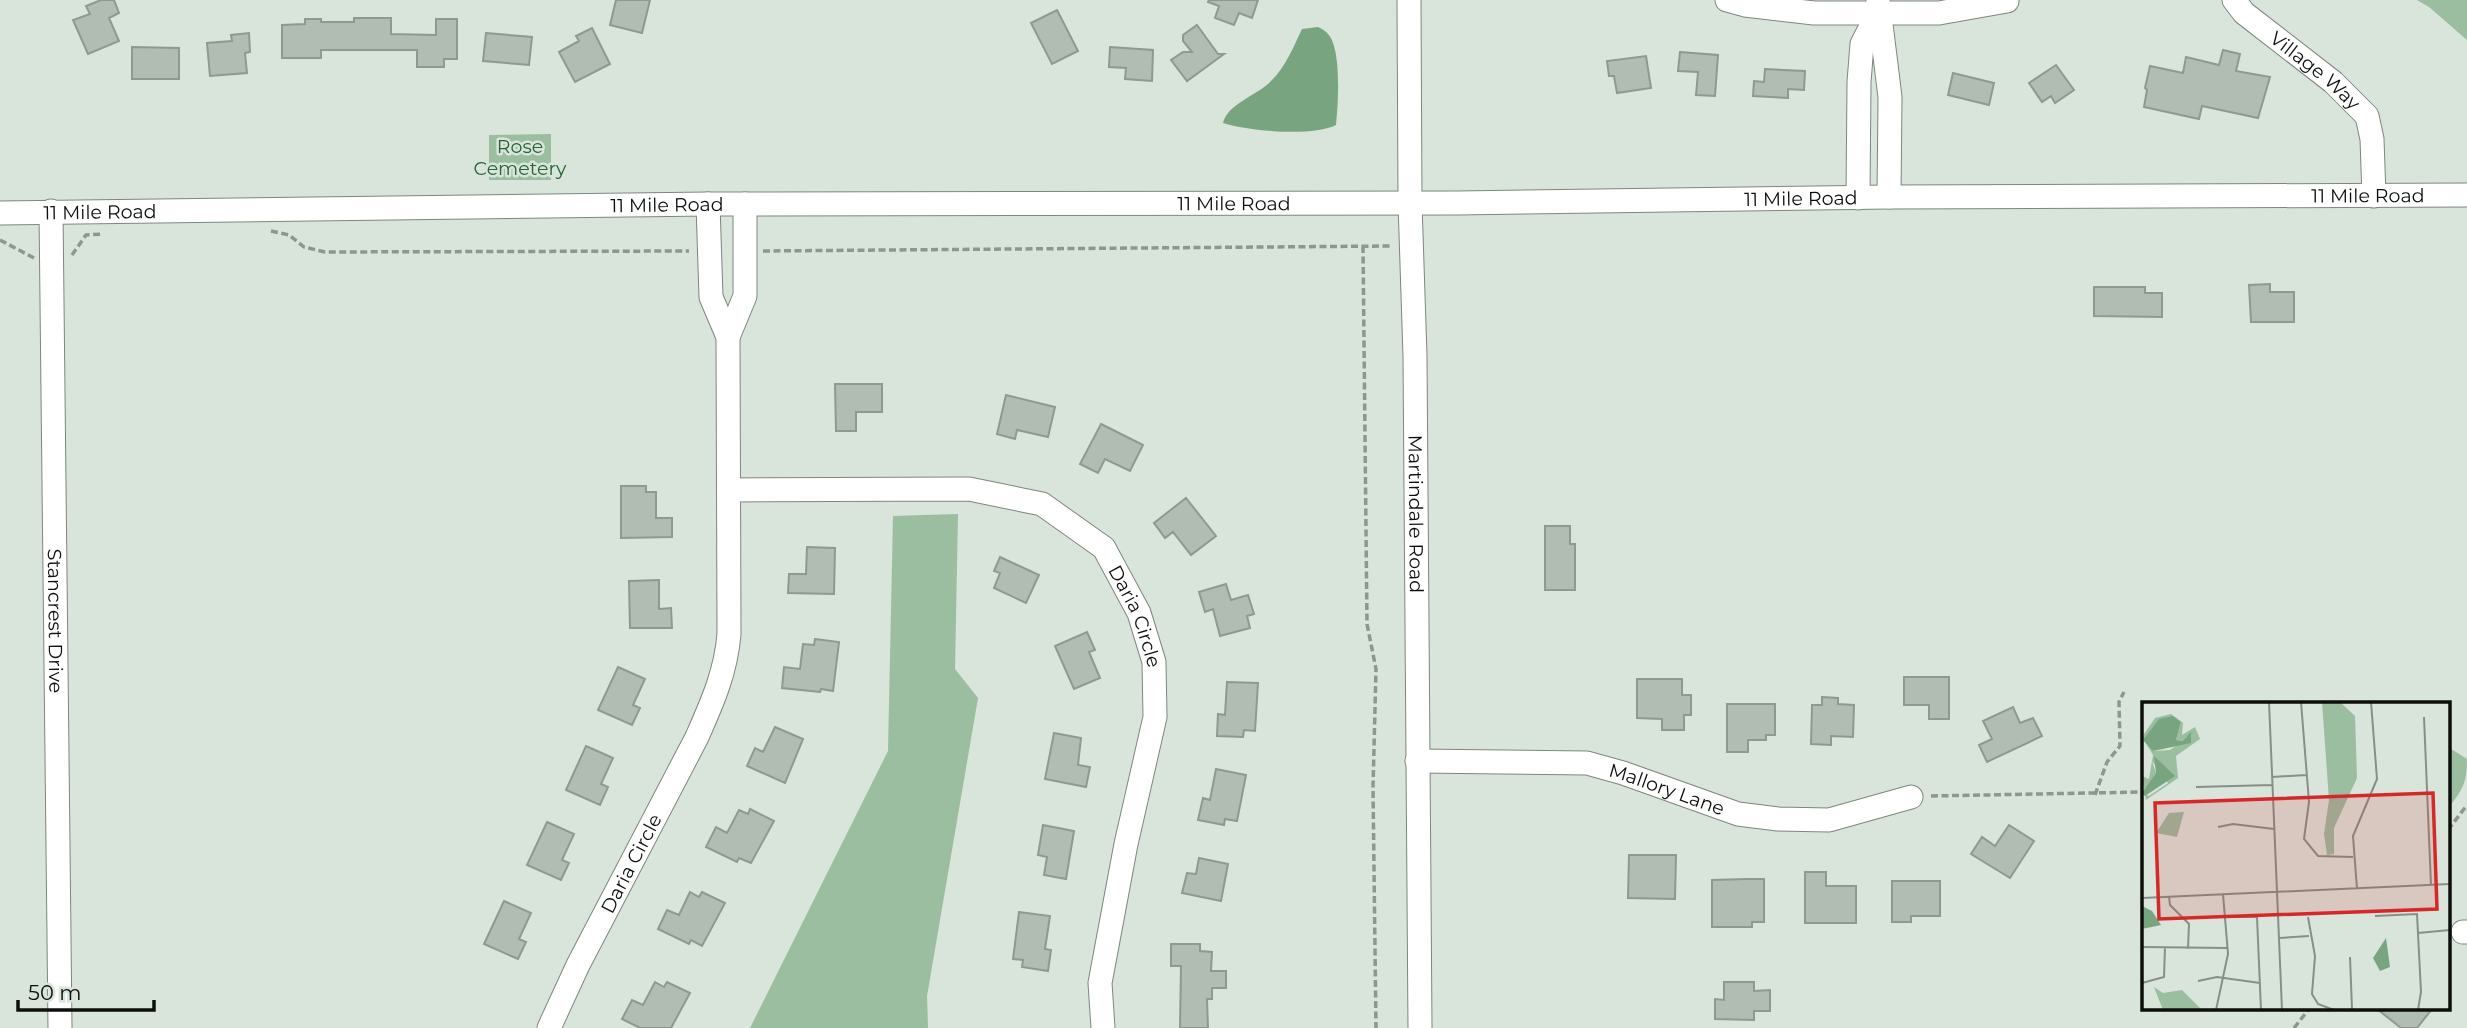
<svg xmlns="http://www.w3.org/2000/svg" width="2467" height="1028" font-family="Montserrat,sans-serif">
<rect width="100%" height="100%" fill="#d9e4da"/>
<path fill="#9bbda0" d="M2417 0H2467V40L2429 7Z
M551 134V180H489V135Z
M958 514 955 669 978 698 927 996 928 1028H750L888 751 893 516Z
M2448 747 2467 759C2467 782 2463 790 2448 808Z"/>
<path fill="#78a580" d="M1318 27C1322 29 1326 31 1328 34 1342 49 1338 105 1336 125 1313 137 1247 131 1223 123 1228 103 1257 96 1271 81 1285 68 1294 46 1302 29Z"/>
<path fill="#b1bcb3" stroke="#8f9990" stroke-width="2" d="M101 0H114L119 13 109 18 119 41 88 54 73 20 90 14 86 6Z
M616 0H650L642 33 610 25Z
M1209 0H1258L1252 18 1239 13 1234 25 1215 18 1219 6 1208 2Z
M1057 10 1078 51 1052 64 1031 23Z
M354 18H391V34L436 35V19H457V59H444V67H417V50H321V58H282V25L305 24V19H321V22H354Z
M1197 25 1218 54H1224L1187 81 1171 60 1183 52H1192L1183 41V35Z
M592 28 610 64 575 82 559 52 579 41 576 36Z
M249 33 250 52 245 53 247 73 210 76 207 43 232 41 231 35Z
M486 33 532 37 529 65 483 61Z
M132 47 179 48V79H132Z
M1110 47 1153 50 1152 81 1125 79 1126 68 1109 67Z
M2223 50 2240 54 2236 71 2270 77 2258 118 2202 106 2199 119 2144 107 2147 90 2145 88 2150 66 2183 73 2186 57 2219 65Z
M1680 52 1718 55 1715 96 1696 95 1698 72 1678 71Z
M1646 56 1651 88 1617 93 1614 76H1609L1607 61Z
M2056 65 2074 90 2055 103 2051 96 2042 102 2029 83Z
M1765 69 1805 71 1804 90 1788 89V98L1753 96 1754 81 1764 82Z
M1953 73 1994 83 1989 105 1948 95Z
M2270 284V292H2294V322H2251L2249 285Z
M2094 287H2145V293H2162V317L2094 316Z
M835 384H882V412H856V431H836Z
M1006 395 1055 407 1048 437 1017 430 1015 439 997 434Z
M1101 424 1143 445 1130 471 1105 459 1098 473 1080 464Z
M621 486H646V492H656V518H672V537L621 538Z
M1186 498 1216 536 1191 555 1173 532 1165 538 1154 523Z
M1545 526H1570V544H1575V590H1545Z
M807 547 835 548 834 594 788 593 789 574H806Z
M1000 557 1039 575 1026 603 994 588 1000 573 994 571Z
M659 580V609L671 608 672 628H630L629 581Z
M1226 584 1231 600 1248 595 1254 614 1247 616 1250 628 1220 636 1213 609 1205 612 1199 592Z
M1087 632 1095 650 1089 652 1100 678 1074 689 1055 646Z
M815 639 839 642 833 691 821 689 820 692 782 688 784 667 800 669 803 644 814 645Z
M618 667 645 679 633 705 640 708 632 725 598 710Z
M1904 677H1949V719H1929V705H1904Z
M1637 679H1682V695H1691V715H1684V730H1662V719L1637 718Z
M1227 682 1258 683 1255 731 1244 730 1243 737 1217 736 1218 714 1225 715Z
M1822 697 1838 698V704L1854 705 1853 737 1831 736V745L1811 744 1812 705H1822Z
M1727 704H1775V735H1766V740H1748V752H1727Z
M2013 707 2020 723 2033 718 2042 736 1987 762 1979 745 1992 739 1983 721Z
M775 727 803 739 785 783 747 766 755 748 763 752Z
M1054 733 1081 738 1078 765 1090 767 1086 787 1045 779Z
M586 746 613 758 601 784 608 787 600 805 566 790Z
M1216 769 1246 775 1237 821 1225 819 1224 825 1198 820 1203 798 1210 800Z
M750 809 774 821 751 863 739 858 737 862 706 847 716 827 727 833 739 810 748 814Z
M547 822 574 834 562 860 569 863 561 880 527 865Z
M1043 825 1074 831 1066 879 1044 875 1047 857 1038 855Z
M2009 825 2034 841 2010 878 1971 854 1982 837 1995 846Z
M1629 855H1676L1675 899 1628 898Z
M1199 858 1228 864 1221 901 1182 893 1187 873 1196 874Z
M1805 872H1826V886H1856V923H1805Z
M1747 879H1764V922H1752V927H1712V880Z
M1892 881H1940V916H1911V922H1892Z
M690 892 699 897 702 892 725 903 702 946 691 940 689 944 658 929 667 910 679 915Z
M504 901 531 913 519 939 526 942 518 959 484 944Z
M1019 912 1050 916 1045 949 1051 950 1048 971 1022 967 1023 960 1013 959Z
M1171 944H1200V951L1212 952 1211 971H1226V988H1212V999H1207L1208 1028H1180L1181 966H1171Z
M655 982 664 987 667 982 690 993 671 1028H640L622 1019 632 1000 643 1005Z
M1724 982H1754V991L1770 990V1011H1754V1020L1715 1019V999L1724 1000Z
M2377 1009H2432L2417 1028H2401Z"/>
<g fill="none" stroke-linecap="round" stroke-linejoin="round">
<defs>
<g id="minor">
<path id="s1" d="M1409 0 1410 203 1415 356 1420 1028"/>
<path d="M1727 0 1745 5 1814 13H1939L2007 1"/>
<path d="M1878 0 1890 97 1889 197"/>
<path id="s2" d="M2234 0 2244 13 2333 82 2367 116 2372 139 2374 196"/>
<path d="M1858 198 1859 82 1862 44 1878 13"/>
<path id="s3" d="M51 211 60 1028"/>
<path id="s4" d="M0 213 708 204 1457 203 1889 197 2467 195"/>
<path d="M728 337 745 296V204"/>
<path id="s5" d="M729 490 969 489 1042 504 1104 548 1139 613 1154 662 1155 717 1126 844 1100 983 1103 1028"/>
<path id="s6" d="M1417 761 1587 763 1623 773 1738 814 1778 819 1829 820 1911 797"/>
<path d="M2463 932H2467"/>
<path id="s7" d="M549 1028 578 965 697 737C712 703 726 672 729 634L728 337 711 297 708 204"/>
</g>
</defs>
<use href="#minor" stroke="#7d877e" stroke-width="25"/>
<path stroke="#8e968e" stroke-width="3.5" stroke-dasharray="7 3.5" stroke-linecap="butt" d="M271 231 289 235 304 247 325 252 689 251
M0 240 34 258
M1363 246 1367 624 1376 669 1373 788 1376 1028
M763 251 1392 246
M72 255 86 235 103 234
M2095 795 2107 762 2120 746 2119 702 2124 692
M1931 796 2143 792
M2448 830 2467 805
M2294 1028 2309 1009"/>
<use href="#minor" stroke="#fff" stroke-width="23"/>
</g>
<g text-anchor="middle" dominant-baseline="central" stroke-width="5" stroke-linejoin="round" paint-order="stroke">
<g font-size="19" fill="#0c0f0c" stroke="#d9e4da">
<text stroke="none"><textPath href="#s2" startOffset="108">Village Way</textPath></text>
<text stroke="none"><textPath href="#s4" startOffset="2368">11 Mile Road</textPath></text>
<text stroke="none"><textPath href="#s4" startOffset="1801">11 Mile Road</textPath></text>
<text stroke="none"><textPath href="#s4" startOffset="1234">11 Mile Road</textPath></text>
<text stroke="none"><textPath href="#s4" startOffset="667">11 Mile Road</textPath></text>
<text stroke="none"><textPath href="#s4" startOffset="100">11 Mile Road</textPath></text>
<text stroke="none"><textPath href="#s1" startOffset="514">Martindale Road</textPath></text>
<text stroke="none"><textPath href="#s5" startOffset="466">Daria Circle</textPath></text>
<text stroke="none"><textPath href="#s3" startOffset="410">Stancrest Drive</textPath></text>
<text stroke="none"><textPath href="#s6" startOffset="254">Mallory Lane</textPath></text>
<text stroke="none"><textPath href="#s7" startOffset="184">Daria Circle</textPath></text>
</g>
<g font-size="19" fill="#226535" stroke="#d9e4da">
<text x="520" y="146">Rose<tspan x="520" dy="22">Cemetery</tspan></text>
</g>
</g>
<g transform="translate(2142 702)">
<rect width="308" height="308" fill="#d9e4da"/>
<path d="M180 0H198L213 14 215 76 192 126V152L185 153 182 132 187 98ZM29 12 41 21 40 33 53 25 58 37 34 54 36 76 4 98 0 74 7 77 11 53 0 35 13 16ZM39 20 34 38 41 39 28 48 11 49 5 33ZM10 59 26 81 7 94 1 91 14 71ZM42 110 35 135 14 131 27 111ZM12 285 21 291 40 288 60 308H21Z" fill="#9bbda0" fill-rule="evenodd"/>
<path d="M31 14 39 20 34 38 41 39 49 30V41L11 49 1 38 17 17ZM12 54 33 74 3 94 0 91 14 71ZM0 204 10 209 19 223 0 227ZM244 236 248 265 238 269 231 256Z" fill="#78a580"/>
<path fill="none" stroke="#878f88" stroke-width="2" d="M127 0 140 308M159 0 167 100 162 137 176 154 211 155M282 15 289 183M130 75 164 73M54 85 130 83M76 125 91 122 132 127M215 187 211 134 235 77 229 0M27 194 28 203 47 222 46 247M0 196 308 182M233 214 275 212 279 290 276 308M69 215H115L119 308M166 215 173 254 170 292 176 302 192 308M276 231 308 228M137 236 167 234M0 245 86 246M208 255 210 307M56 279 75 275 118 281M0 281 22 275 23 245M74 308 86 252 81 192M194 308H275"/>
<path fill="#d62828" fill-opacity="0.15" stroke="#d62828" stroke-width="3.5" d="M291 91 295 207 17 217 13 101Z"/>
<rect width="308" height="308" fill="none" stroke="#0c0f0c" stroke-width="3.5"/>
</g>
<path d="M18 1000v10h136v-10" fill="none" stroke="#0c0f0c" stroke-width="3.5"/>
<text x="28" y="1000" font-size="21" fill="#0c0f0c" stroke="#d9e4da" stroke-width="5" paint-order="stroke">50 m</text>
</svg>
